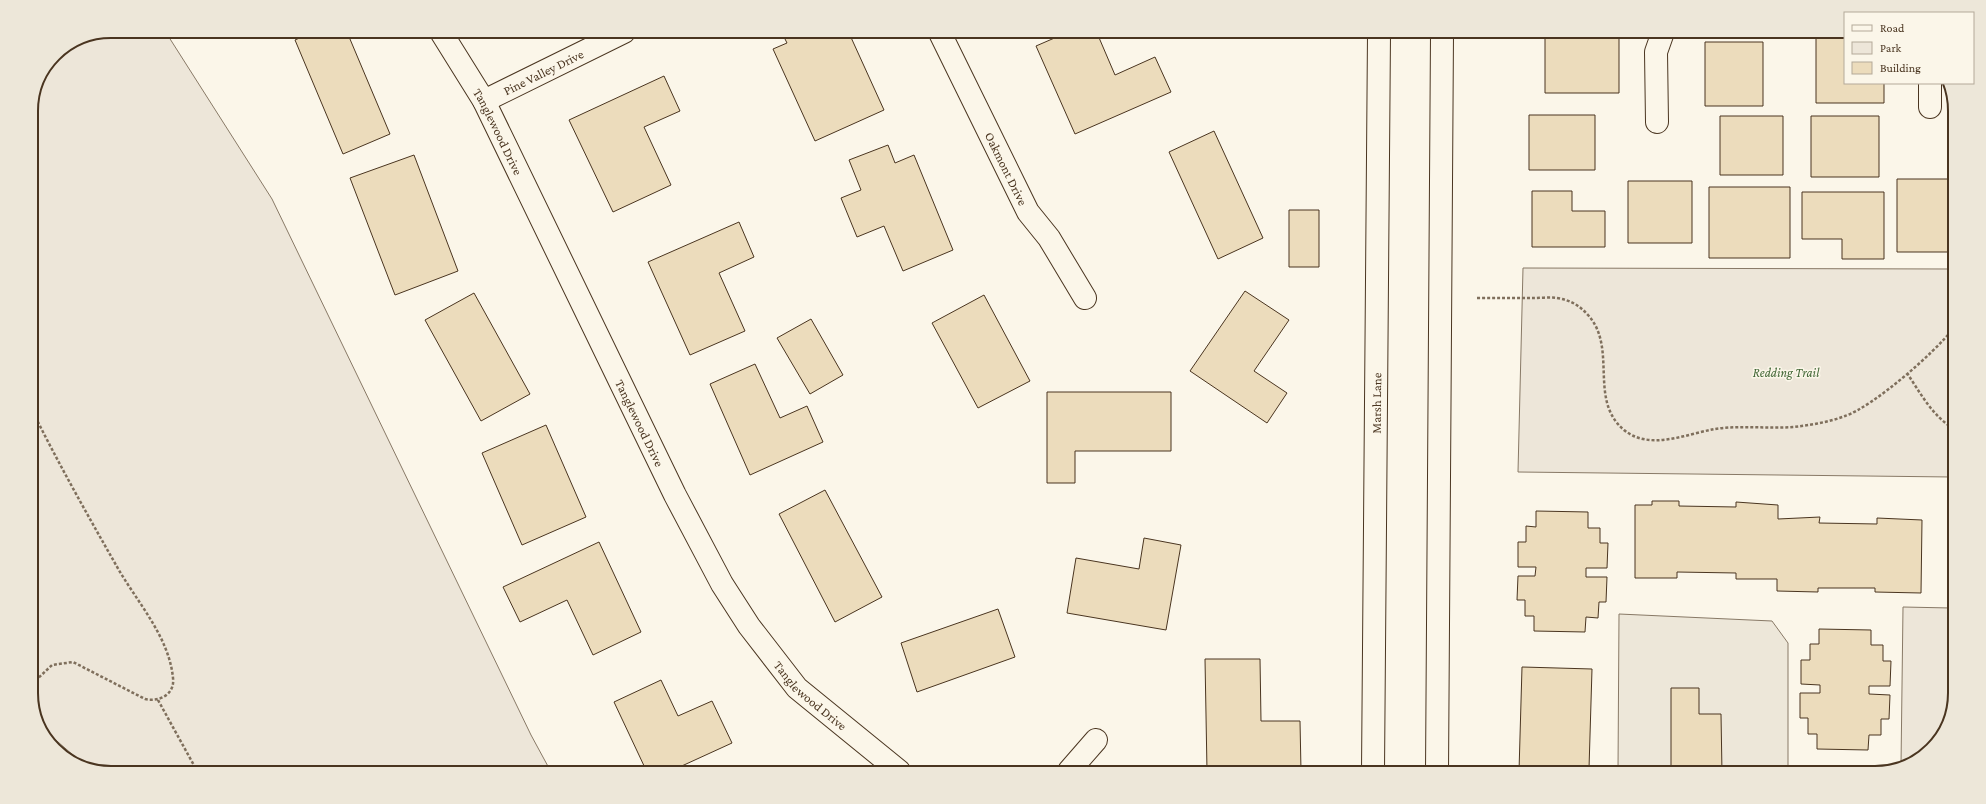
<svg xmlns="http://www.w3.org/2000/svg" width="1986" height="804" font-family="'Crimson Pro',serif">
<rect width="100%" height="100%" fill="#fbf6e9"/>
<path fill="#ede6d9" stroke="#887966" d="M111 31H165L272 199 531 735 550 770 89 769 42 728 31 699V106L37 80 55 54 80 37Z
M1523 268 1954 269 1952 477 1518 472Z
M1903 607 1951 608V719L1920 759 1901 765Z"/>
<path fill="#ede7d9" stroke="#887966" d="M1619 614 1772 621 1788 643V773L1618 772Z"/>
<path fill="#ecdcbc" stroke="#4a3520" d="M315 31 347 32 390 134 343 154 295 40Z
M782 33H849L884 110 815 141 773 49 787 43Z
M1066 33H1097L1115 75 1155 57 1171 92 1075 134 1036 46Z
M1545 35H1619V93H1545Z
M1816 38H1845V83H1884V103H1816Z
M1705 42H1763V106H1705Z
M664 76 680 111 644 127 671 185 613 212 569 120Z
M1529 115H1595V170H1529Z
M1720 116H1783V175H1720Z
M1811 116H1879V177H1811Z
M1214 131 1263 238 1218 259 1169 152Z
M888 145 895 163 914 155 953 250 903 271 884 226 857 237 841 198 861 190 849 160Z
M414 155 458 271 395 295 350 178Z
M1897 179H1954V252H1897Z
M1628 181H1692V243H1628Z
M1709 187H1790V258H1709Z
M1532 191H1572V211H1605V247H1532Z
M1802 192H1884V259H1842V239H1802Z
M1289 210H1319V267H1289Z
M739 222 754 257 719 273 745 331 690 355 648 262Z
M1245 291 1289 320 1254 371 1287 393 1267 423 1190 371Z
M474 293 530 394 481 421 425 320Z
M984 295 1030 381 978 408 932 323Z
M811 319 843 375 810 394 777 338Z
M755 364 780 418 807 406 823 442 750 475 710 384Z
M1047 392H1171V451H1075V483H1047Z
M546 425 586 517 522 545 482 453Z
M825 490 882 597 835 622 779 514Z
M1652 501H1679V506L1736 507V502L1778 505V519L1820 517 1819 523 1877 524V518L1922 520 1921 593 1875 592V588H1818V592L1777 591V579H1736V573L1677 572V578H1635V505H1652Z
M1536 511 1588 512V528H1600V543H1608L1607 568H1586V577H1607L1606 602H1599L1598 618 1586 617 1585 632 1534 631V616H1525V600H1517L1518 576H1535L1536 567H1518V542H1526V526L1536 527Z
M1144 538 1181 545 1166 630 1067 613 1076 558 1139 569Z
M599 542 641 632 593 655 567 600 520 622 503 587Z
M998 609 1015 657 917 692 901 643Z
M1819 629 1871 630V645H1883V661H1891L1890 686H1869V694L1890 695 1889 719H1881V735H1869L1868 750 1817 749V734H1808V718H1800V693H1820V685L1801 684V660H1810V644H1819Z
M1205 659H1260L1261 721H1300L1301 771H1207Z
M1522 667 1592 669 1589 769 1604 770V772H1519Z
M661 680 678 716 712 701 732 743 673 770H646L614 702Z
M1671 688H1699V714H1721L1722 773H1671Z"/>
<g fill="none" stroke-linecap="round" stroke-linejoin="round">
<defs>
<g id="minor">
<path id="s1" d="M441 32 484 101 675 495 722 584 749 626 797 688 899 771"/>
<path id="s2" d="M940 33 1028 212 1049 238 1085 298"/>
<path d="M1930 83V107"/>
<path id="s3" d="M484 101 624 32"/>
<path d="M1657 122 1656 52 1662 35"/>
<path d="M1069 771 1096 740"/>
</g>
<g id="major">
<path id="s4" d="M1373 772 1379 34"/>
<path d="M1437 772 1442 34"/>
</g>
</defs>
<use href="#minor" stroke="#4a3520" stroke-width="24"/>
<use href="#major" stroke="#4a3520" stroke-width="24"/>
<path stroke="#7f6f5c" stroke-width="2.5" stroke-dasharray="3 2" stroke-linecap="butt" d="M1477 298C1496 298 1514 298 1532 298 1540 298 1549 297 1557 298 1570 300 1579 305 1588 315 1618 348 1588 400 1624 430 1650 451 1686 434 1715 429 1741 425 1768 429 1794 427 1811 425 1829 422 1845 416 1874 406 1934 353 1953 329
M1907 373C1919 391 1933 417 1953 428
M31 408C57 461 87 514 116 565 136 601 169 636 173 678 175 695 159 702 145 699L73 662 52 665 31 685
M158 700 196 769"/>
<use href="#minor" stroke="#fbf6e9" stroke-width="22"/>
<use href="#major" stroke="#fbf6e9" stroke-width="22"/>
</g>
<g text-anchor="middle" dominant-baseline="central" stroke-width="3" stroke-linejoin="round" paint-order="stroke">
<g font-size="13" fill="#4a3520" stroke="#fbf6e9">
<text stroke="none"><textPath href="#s3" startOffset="66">Pine Valley Drive</textPath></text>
<text stroke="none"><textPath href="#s1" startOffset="115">Tanglewood Drive</textPath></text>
<text stroke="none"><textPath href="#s2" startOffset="151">Oakmont Drive</textPath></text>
<text stroke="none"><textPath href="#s4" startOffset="369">Marsh Lane</textPath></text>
<text stroke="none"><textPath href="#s1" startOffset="439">Tanglewood Drive</textPath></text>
<text stroke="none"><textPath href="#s1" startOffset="763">Tanglewood Drive</textPath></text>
</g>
<g font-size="13" font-style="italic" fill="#436837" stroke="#fbf6e9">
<text x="1786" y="372">Redding Trail</text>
</g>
</g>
<path d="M0 0H1986V804H0ZM111 38H1875A73 73 0 0 1 1948 111V693A73 73 0 0 1 1875 766H111A73 73 0 0 1 38 693V111A73 73 0 0 1 111 38Z" fill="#ede7d9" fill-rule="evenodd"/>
<path fill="none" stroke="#4a3520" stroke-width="2" d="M111 38H1875A73 73 0 0 1 1948 111V693A73 73 0 0 1 1875 766H111A73 73 0 0 1 38 693V111A73 73 0 0 1 111 38Z"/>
<rect x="1844" y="12" width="130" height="72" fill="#fbf6e9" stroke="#b4a999"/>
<rect x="1852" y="25" width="20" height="6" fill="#fbf6e9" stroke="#b4a999"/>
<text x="1880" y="32" font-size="12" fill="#4a3520">Road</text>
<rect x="1852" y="42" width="20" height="12" fill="#ede6d9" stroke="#b4a999"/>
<text x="1880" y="52" font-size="12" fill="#4a3520">Park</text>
<rect x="1852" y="62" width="20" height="12" fill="#ecdcbc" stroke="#b4a999"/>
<text x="1880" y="72" font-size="12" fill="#4a3520">Building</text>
</svg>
